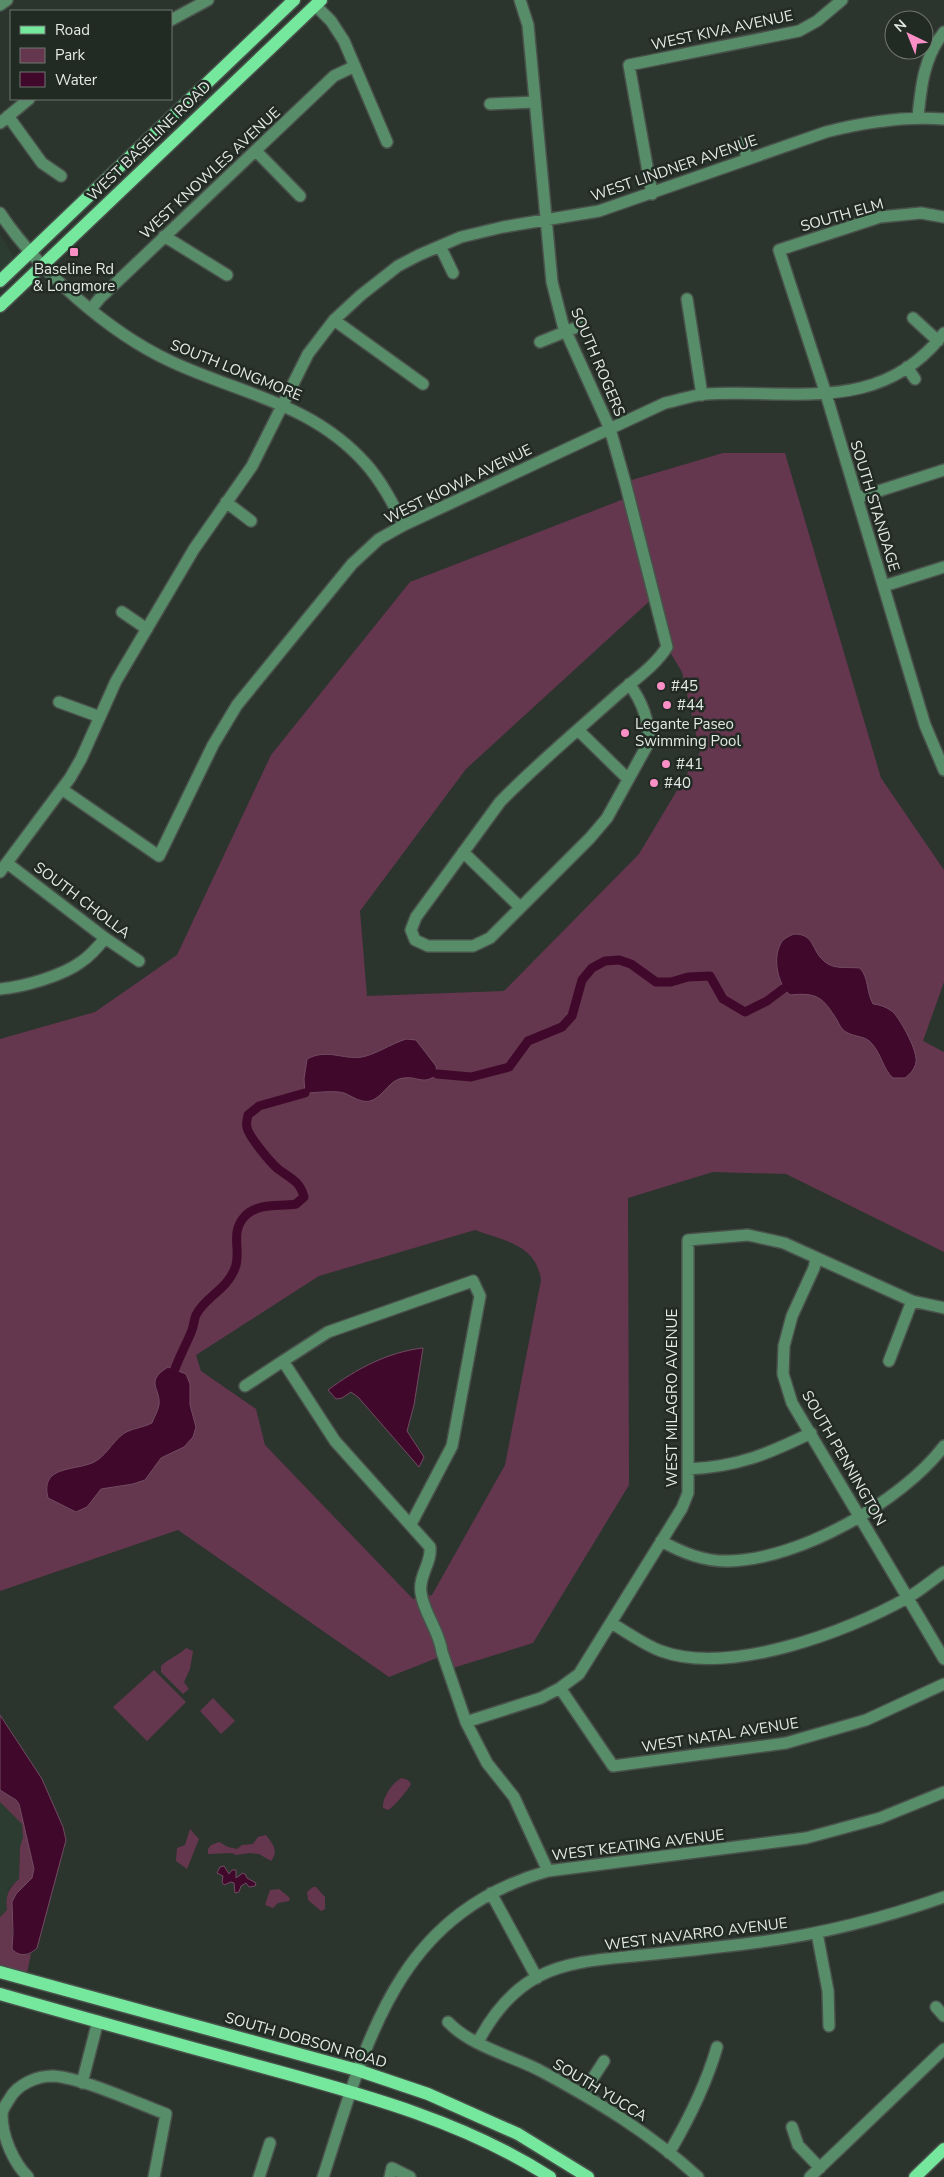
<svg xmlns="http://www.w3.org/2000/svg" width="944" height="2177" font-family="'Nunito Sans',sans-serif">
<rect width="100%" height="100%" fill="#2c342e"/>
<path fill="#2d3c31" d="M0 235 13 256 11 261 0 272Z
M0 1802 22 1824 23 1837 20 1847 19 1879 9 1888 6 1904 7 1910 0 1917Z"/>
<path fill="#64374e" fill-rule="evenodd" d="M723 453H785L881 778 944 870V982L923 1041 944 1052V1252L786 1174 713 1172 628 1198 629 1485 533 1643 453 1668 447 1654 389 1677 178 1530 0 1591V1039L95 1012 177 955 271 755 410 582 629 497 625 482ZM654 597 667 647 682 672 700 752 639 854 504 991 367 996 360 911 466 769ZM475 1230C504 1241 536 1244 541 1280L505 1465 432 1595 413 1599 265 1445 256 1409 201 1371 196 1355 319 1276Z
M186 1648 193 1651 190 1669 184 1682 189 1689 183 1694 161 1672V1666C169 1658 178 1656 186 1648Z
M154 1670 186 1702 147 1741 113 1707Z
M213 1698 235 1721 221 1734 200 1711Z
M402 1778 408 1780 411 1784C408 1790 394 1807 388 1810L383 1808C382 1799 392 1782 402 1778Z
M0 1790 16 1800 19 1804C23 1814 35 1865 34 1873 31 1883 21 1886 17 1894 12 1902 11 1942 14 1951L24 1955 31 1954 27 1973 0 1965V1917L7 1910C5 1895 9 1888 19 1879L20 1847 23 1837 22 1824 0 1802Z
M190 1829 199 1839 187 1869 176 1861 177 1848 185 1845Z
M266 1835C273 1844 279 1851 271 1861L259 1854 250 1853 236 1855 232 1853 208 1854V1849L211 1845 219 1842 228 1847 237 1849 242 1845 253 1844 258 1837Z
M313 1887H316L325 1897V1909L321 1911 308 1900 307 1892Z
M279 1889 290 1898 289 1901 278 1903 273 1908 265 1905 270 1890Z"/>
<path fill="#40082a" stroke="#714c62" d="M794 934C817 934 810 953 828 964 836 969 850 967 860 968 869 978 866 991 873 1004 881 1005 887 1007 894 1013 901 1021 918 1051 916 1062 915 1069 910 1074 905 1078H893C883 1069 882 1056 873 1045 866 1035 856 1038 846 1032 842 1030 839 1024 837 1020 823 998 818 992 790 995 778 985 772 958 781 943 783 939 789 936 794 934Z
M406 1039 416 1040 436 1066 437 1074C424 1086 418 1076 404 1078 390 1079 385 1094 373 1100 363 1105 352 1096 344 1093 334 1090 315 1093 305 1093L304 1079 307 1059C328 1048 342 1060 362 1057 374 1055 391 1044 406 1039Z
M423 1348 414 1405 407 1431 424 1457 419 1467 358 1397 351 1392 342 1398 336 1399 328 1390C356 1369 388 1352 423 1348Z
M168 1367 186 1374 190 1384V1405L196 1427 193 1437 184 1447 161 1458 145 1480 133 1484 101 1489 87 1507 76 1512 48 1498C40 1466 72 1471 92 1463 105 1458 112 1442 123 1434 132 1428 142 1428 152 1423 154 1417 158 1411 159 1405 161 1388 144 1382 168 1367Z
M0 1715 42 1779 63 1827 66 1840 37 1948C30 1955 20 1958 12 1949L13 1933 12 1902 16 1894 32 1878 34 1869 19 1804 16 1800 0 1790Z
M224 1866 229 1874 232 1870H236V1878L243 1873 245 1874 247 1878 256 1883 255 1886 249 1887 246 1883 241 1886 239 1892 235 1893 234 1883 231 1882 224 1885 222 1882 223 1876 217 1873 220 1867Z"/>
<g fill="none" stroke-linecap="round" stroke-linejoin="round">
<path stroke="#40082a" stroke-width="9" d="M437 1074 471 1077 509 1067 528 1041 562 1027 572 1016 582 980 592 968 605 961 619 960 631 964 656 982H671L688 977 710 976 723 999 745 1012 767 1001 783 989
M175 1369C180 1355 187 1343 192 1330 194 1325 194 1319 196 1315 205 1297 227 1290 235 1268 242 1251 229 1233 245 1216 259 1202 279 1207 296 1204L304 1197C300 1181 290 1178 278 1169 271 1163 248 1136 247 1127 246 1124 247 1119 248 1115L259 1106 305 1093"/>
<defs>
<path id="minor" d="M520 0 528 25 552 282 563 325 610 429 625 482 667 647C655 666 634 680 617 695 578 730 537 764 500 802L416 917 411 930 415 940 428 946H473L490 938 590 838 607 818 649 742C649 721 642 701 629 684
M0 5 7 0
M315 5 331 21 344 41 387 142
M171 20 208 0
M490 104 534 102
M8 116 42 163 61 176
M918 117C921 86 924 57 944 32
M0 123 29 99
M742 143 748 159
M256 151 300 196
M652 194 629 65 799 31 817 21 842 0
M0 213C38 270 108 332 170 361 240 394 312 403 366 464 382 482 393 504 404 525
M944 217 921 213 880 217 779 250 826 394 925 725 944 770
M164 236 227 275
M440 246 453 273
M687 299 702 395
M91 309 100 298 334 76 355 66
M913 318 938 341
M334 320 423 384
M540 342 582 325
M907 367 915 379
M857 498 944 470
M226 502 251 521
M884 586 944 567
M122 612 147 629
M59 702 100 717
M578 730 628 779
M63 790 159 856 213 745 237 705 352 564 379 539 404 525 665 403C679 400 693 395 706 394 794 389 881 415 944 333
M463 852 520 907
M7 863 105 938 139 961
M0 872 70 778 81 759 116 681 194 549 252 466 308 354 334 320 361 295 398 266 419 255 461 237 503 227 599 211 826 132C865 122 904 116 944 119
M0 989C23 987 62 976 81 962 90 956 98 947 105 938
M816 1259 814 1268 792 1316 784 1346 783 1374 792 1403 944 1659
M889 1361 912 1301
M245 1386 283 1361
M688 1469C737 1467 768 1454 811 1433
M411 1524 452 1446 480 1296 473 1281 328 1332 283 1361 335 1441 430 1547C432 1563 418 1576 421 1593 424 1614 439 1630 442 1652L466 1722 487 1763 514 1797 548 1871
M661 1541C683 1553 705 1562 730 1561 800 1559 901 1502 944 1446
M611 1623C627 1632 644 1645 661 1651 729 1676 847 1632 907 1598 920 1591 932 1580 944 1572
M560 1688 613 1766 786 1743 866 1720 944 1684
M466 1722 541 1698 560 1688 579 1674 682 1508 688 1493V1240L748 1235 784 1243 912 1301 944 1308
M491 1893 537 1978
M817 1933 828 1991 829 2026
M936 2007 944 2016
M448 2022C471 2046 509 2055 539 2070 595 2100 650 2133 698 2177
M478 2042C492 2015 512 1990 539 1976 568 1961 604 1959 635 1956 674 1952 714 1948 752 1943 819 1935 881 1919 944 1897
M82 2083 98 2021
M583 2093 604 2061
M792 2127 798 2145 820 2168
M669 2153C689 2119 706 2085 717 2047
M28 2177C13 2162 2 2136 2 2115 2 2109 7 2103 10 2098 18 2084 37 2076 53 2076 83 2078 137 2103 166 2114L154 2177
M259 2177 270 2143
M323 2177C367 2042 394 1915 548 1871L806 1838 880 1818 944 1792
M390 2177 392 2168 410 2177
M810 2177 944 2049"/>
<path id="major" d="M0 281 294 0
M0 306 321 0
M0 1972 357 2070 428 2094 518 2134 588 2177
M0 1994C81 2017 162 2040 244 2062 349 2091 457 2117 550 2177
M915 2177 944 2149"/>
</defs>
<use href="#minor" stroke="#49514b" stroke-width="14"/>
<use href="#major" stroke="#49514b" stroke-width="15"/>
<use href="#minor" stroke="#588d69" stroke-width="11"/>
<use href="#major" stroke="#75e89e" stroke-width="12"/>
</g>
<g fill="#fa8fc6" stroke="#222a24" stroke-width="2">
<rect x="69" y="247" width="10" height="10" rx="2.5"/>
<circle cx="661" cy="686" r="5"/>
<circle cx="667" cy="705" r="5"/>
<circle cx="625" cy="733" r="5"/>
<circle cx="666" cy="764" r="5"/>
<circle cx="654" cy="783" r="5"/>
</g>
<g text-anchor="middle" dominant-baseline="central" stroke-width="5" stroke-linejoin="round" paint-order="stroke">
<g font-size="15" fill="#e3e9e4" stroke="#222a24">
<text transform="translate(722 30) rotate(-12)">WEST KIVA AVENUE</text>
<text transform="translate(149 141) rotate(-44)">WEST BASELINE ROAD</text>
<text transform="translate(674 168) rotate(-19)">WEST LINDNER AVENUE</text>
<text transform="translate(210 173) rotate(-43)">WEST KNOWLES AVENUE</text>
<text transform="translate(842 215) rotate(-16)">SOUTH ELM</text>
<text transform="translate(598 362) rotate(67)">SOUTH ROGERS</text>
<text transform="translate(236 370) rotate(22)">SOUTH LONGMORE</text>
<text transform="translate(458 484) rotate(-26)">WEST KIOWA AVENUE</text>
<text transform="translate(875 506) rotate(73)">SOUTH STANDAGE</text>
<text transform="translate(82 900) rotate(37)">SOUTH CHOLLA</text>
<text transform="translate(672 1398) rotate(-90)">WEST MILAGRO AVENUE</text>
<text transform="translate(844 1458) rotate(60)">SOUTH PENNINGTON</text>
<text transform="translate(720 1735) rotate(-9)">WEST NATAL AVENUE</text>
<text transform="translate(638 1845) rotate(-7)">WEST KEATING AVENUE</text>
<text transform="translate(696 1934) rotate(-7)">WEST NAVARRO AVENUE</text>
<text transform="translate(306 2040) rotate(16)">SOUTH DOBSON ROAD</text>
<text transform="translate(600 2090) rotate(31)">SOUTH YUCCA</text>
</g>
<g font-size="15" fill="#e3e9e4" stroke="#222a24" text-anchor="start">
<text x="74" y="269" text-anchor="middle">Baseline Rd<tspan x="74" dy="17">&amp; Longmore</tspan></text>
<text x="671" y="686">#45</text>
<text x="677" y="705">#44</text>
<text x="635" y="724">Legante Paseo<tspan x="635" dy="17">Swimming Pool</tspan></text>
<text x="676" y="764">#41</text>
<text x="664" y="783">#40</text>
</g>
</g>
<rect x="10" y="10" width="162" height="90" fill="#222a24" stroke="#6f7671"/>
<rect x="20" y="26" width="25" height="8" fill="#75e89e" stroke="#6f7671"/>
<text x="55" y="35" font-size="15" fill="#e3e9e4">Road</text>
<rect x="20" y="48" width="25" height="15" fill="#64374e" stroke="#6f7671"/>
<text x="55" y="60" font-size="15" fill="#e3e9e4">Park</text>
<rect x="20" y="72" width="25" height="15" fill="#40082a" stroke="#6f7671"/>
<text x="55" y="85" font-size="15" fill="#e3e9e4">Water</text>
<g transform="translate(909 35) rotate(317)"><circle r="24" fill="#222a24" stroke="#6f7671"/>
<path d="M0-4L9 19L0 12L-9 19Z" fill="#fa8fc6"/>
<text y="-8" font-size="14" font-weight="bold" text-anchor="middle" fill="#e3e9e4">N</text>
</g>
</svg>
